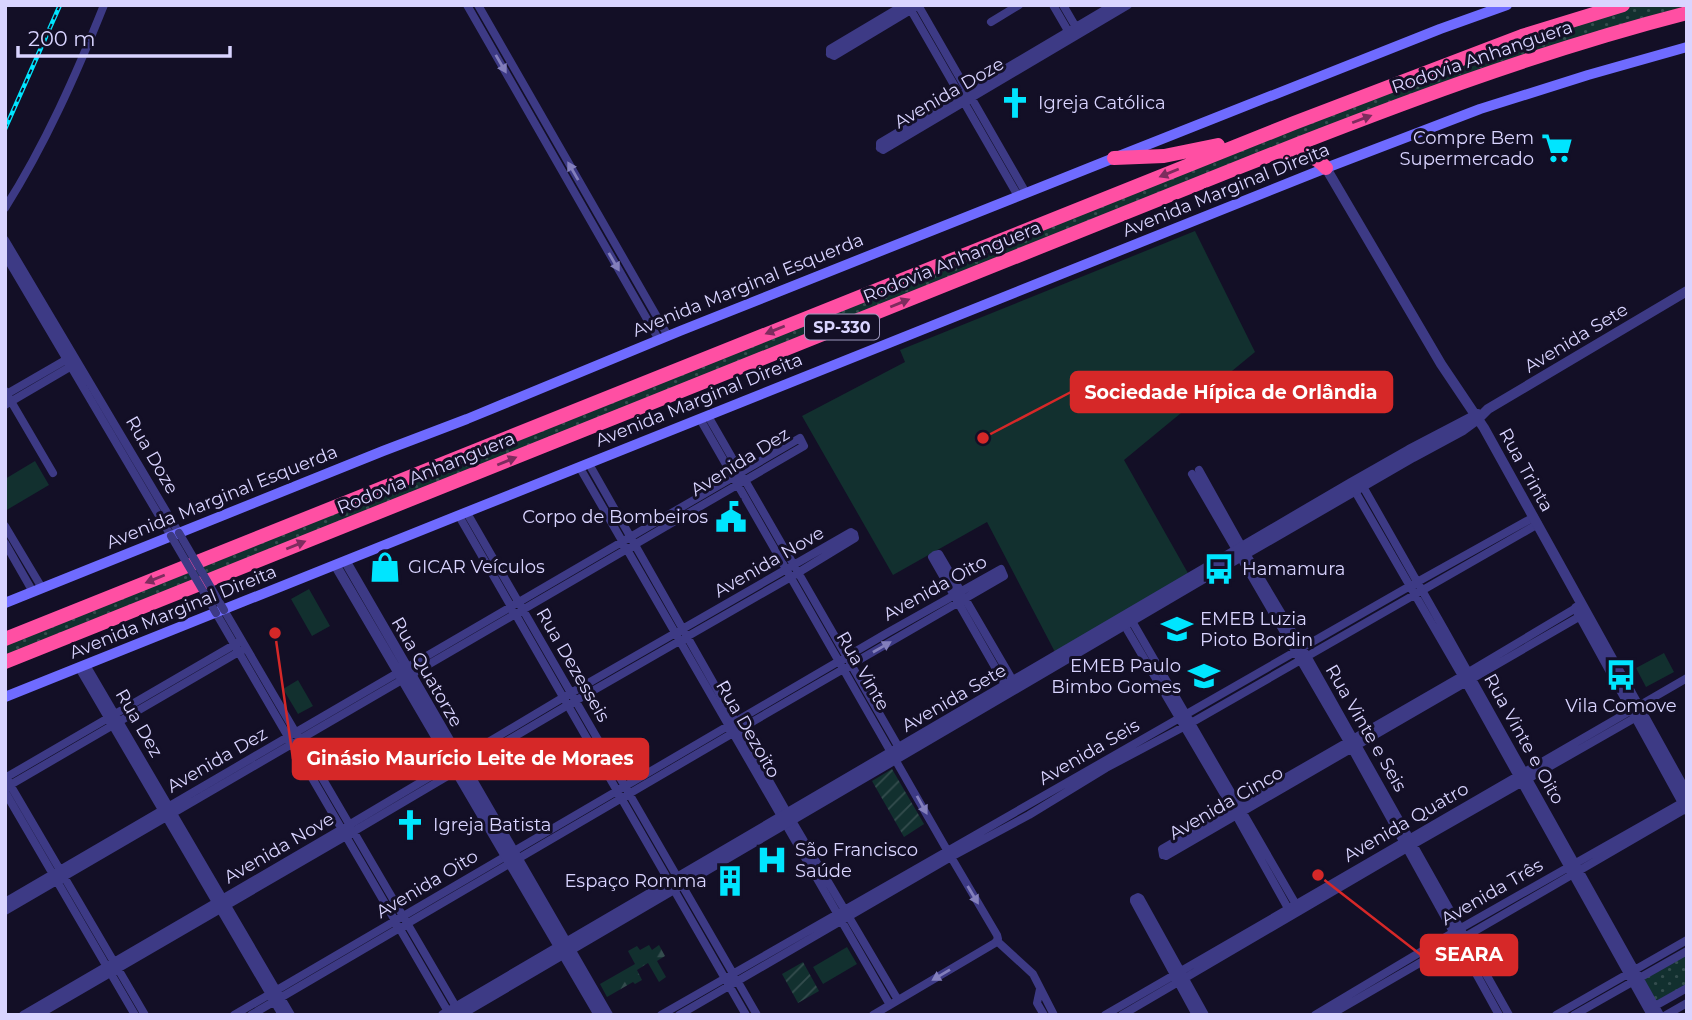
<svg xmlns="http://www.w3.org/2000/svg" width="1692" height="1020" font-family="Montserrat,sans-serif">
<defs>
<pattern id="grass-dots" width="8" height="8" patternUnits="userSpaceOnUse" patternTransform="scale(1.75)"><rect width="8" height="8" fill="#12302f"/><path d="M2 2h.1M6 6h.1" fill="none" stroke="#344d4e" stroke-width="1.8" stroke-linecap="round"/></pattern>
<pattern id="forest-firs" width="22" height="20" patternUnits="userSpaceOnUse" patternTransform="scale(1.75)"><rect width="22" height="20" fill="#12302f"/><path d="M5 1l3.5 6h-7zM16 11l3.5 6h-7z" fill="#344d4e"/></pattern>
<pattern id="garden-furrows" width="10" height="10" patternUnits="userSpaceOnUse" patternTransform="scale(1.75)"><rect width="10" height="10" fill="#12302f"/><path d="M-1 1l2-2M0 10L10 0M9 11l2-2" fill="none" stroke="#344d4e"/></pattern>
</defs>
<rect width="100%" height="100%" fill="#130f26"/>
<path fill="url(#grass-dots)" d="M1637 5H1687V8L1592 34 5 657V643L1413 80Z
M1687 950V988L1655 1006 1640 977Z"/>
<path fill="url(#forest-firs)" d="M649 945 652 950 659 945 665 956 657 961 666 977 659 982 648 963 637 970 642 980 635 984 633 982 607 997 600 984 635 964 628 951 637 946 640 950Z"/>
<path fill="url(#garden-furrows)" d="M892 769 924 824 904 837 872 781Z
M803 962 819 991 798 1003 782 974Z"/>
<path fill="#12302f" d="M1195 231 1255 352 1124 460 1189 575 1056 654 987 522 893 575 802 416 905 362 900 350Z
M35 461 49 485 5 511V479Z
M309 589 330 626 312 636 291 599Z
M1664 653 1674 672 1646 687 1636 668Z
M298 680 313 706 298 714 283 689Z
M847 947 857 964 823 984 813 967Z"/>
<g fill="none" stroke-linecap="round" stroke-linejoin="round">
<path stroke="#3d3a85" stroke-width="8" d="M467 5 659 340
M478 5 668 336
M908 5 1018 196
M918 5 1026 193
M1053 5 1071 36
M1063 5 1077 29
M991 22 1019 5
M830 54 834 56 914 8
M830 54V49L904 5
M880 148 883 150 1128 5
M880 148V143L1113 5
M5 208C45 145 76 75 104 5
M5 240 179 533
M5 255 171 536
M5 391 53 473
M5 395 69 358
M5 405 75 364
M708 416 902 753
M700 419 951 857 997 935 998 939 995 943 873 1015
M589 464 788 814 898 1000
M580 468 890 1005
M1199 470 1242 547 1307 656 1509 1015
M1192 474 1348 742 1499 1015
M1361 483 1444 629 1660 1015
M1352 486 1462 676 1651 1015
M467 513 757 1015
M459 516 746 1015
M5 526 42 588
M5 543 33 592
M935 555 939 554 1016 686
M935 555 932 557 1007 688
M224 610 459 1012
M216 613 450 1015
M1129 616 1298 908
M1122 621 1232 808 1289 910
M86 665 291 1015
M79 668 282 1015
M5 776 145 1015
M5 778 239 642
M5 788 242 650
M5 792 135 1015
M1163 855 1166 856 1584 614
M1163 855 1162 849 1462 676 1576 608
M5 902 800 438 804 446 5 911
M997 941 1033 974 1054 1015
M1040 989 1037 1003 1044 1015
M1655 1006 1687 988
M23 1015 342 829 564 697 851 532 854 534
M38 1015 346 836 568 705 791 577 855 538 854 534
M234 1015 887 633 1001 569 1004 576 733 733 251 1015
M661 1015 1410 586 1534 517
M679 1015 951 857 1029 815 1106 768 1191 723 1538 524
M1105 1015 1687 678
M1122 1015 1414 844 1640 715
M1196 1015 1134 901V899L1138 897 1140 898 1205 1015
M1315 1015 1454 932 1687 800
M1330 1015 1687 808
M1556 1015 1687 940
M1574 1015 1687 951
M1666 1015 1687 1003"/>
<path stroke="#3d3a85" stroke-width="10" d="M1326 168 1441 364 1484 428 1687 794
M346 562 608 1015
M336 566 599 1015
M1582 605 1576 608 1687 810
M443 1015 1351 483 1409 450 1478 414
M459 1015 1240 557 1413 457 1463 430 1478 419 1488 409 1687 291"/>
<path stroke="#6f6bff" stroke-width="10" d="M5 603 383 451 467 419 680 331 1114 158 1440 29 1507 5
M5 697 1326 168 1480 109 1588 75 1687 47"/>
<path stroke="#ff4fa3" stroke-width="14" d="M1281 156C1299 152 1314 154 1326 168
M1114 158 1164 156 1218 145
M5 639 1294 123 1522 36 1623 5
M5 662 1242 166C1388 108 1535 52 1687 13"/>
<defs>
<path id="rail" d="M5 129 60 5"/>
</defs>
<use href="#rail" stroke="#00e5ff" stroke-width="4.5"/>
<use href="#rail" stroke="#130f26" stroke-width="2" stroke-dasharray="5" stroke-linecap="butt"/>
<path stroke="#3d3a85" stroke-width="8" d="M179 533 224 610
M171 536 216 613"/>
</g>
<defs><path id="oneway-solid" d="M-6-.8H1V-3.2L6.5 0L1 3.2V.8H-6Z" transform="scale(1.75)"/></defs>
<g fill="#837fbc">
<use href="#oneway-solid" transform="translate(501 64) rotate(60)"/>
<use href="#oneway-solid" transform="translate(573 171) rotate(-120)"/>
<use href="#oneway-solid" transform="translate(614 262) rotate(60)"/>
<use href="#oneway-solid" transform="translate(882 647) rotate(-30)"/>
<use href="#oneway-solid" transform="translate(922 805) rotate(61)"/>
<use href="#oneway-solid" transform="translate(973 895) rotate(59)"/>
<use href="#oneway-solid" transform="translate(941 975) rotate(149)"/>
</g>
<g fill="#7d2c5e">
<use href="#oneway-solid" transform="translate(1362 119) rotate(-21)"/>
<use href="#oneway-solid" transform="translate(1169 173) rotate(158)"/>
<use href="#oneway-solid" transform="translate(900 303) rotate(-22)"/>
<use href="#oneway-solid" transform="translate(775 330) rotate(158)"/>
<use href="#oneway-solid" transform="translate(507 461) rotate(-22)"/>
<use href="#oneway-solid" transform="translate(296 545) rotate(-22)"/>
<use href="#oneway-solid" transform="translate(155 579) rotate(158)"/>
</g>
<defs>
<symbol id="church-bare" viewBox="-9 -9 18 18"><path d="M-1.2-6h2.4v3.5h3.3v2.4h-3.3V6h-2.4V-.1h-3.3v-2.4h3.3Z" fill="#00e5ff" stroke="#130f26" stroke-width="2.5" paint-order="stroke"/></symbol>
<symbol id="supermarket-bare" viewBox="-9 -9 18 18"><path d="M-6-5.5h2.5l.6 2H6L4.5 2H-2.5L-4.4-4H-6ZM-1.5 3.2a1.3 1.3 0 1 0 .1 0ZM3 3.2a1.3 1.3 0 1 0 .1 0Z" fill="#00e5ff" stroke="#130f26" stroke-width="2.5" paint-order="stroke"/></symbol>
<symbol id="civic-bare" viewBox="-9 -9 18 18"><path d="M-.6-6.5H3V-4.5H.6V-3L4-1V1h2V6H-6V1h2V-1L-.6-3ZM-1.2 2.5V6h2.4V2.5Z" fill="#00e5ff" stroke="#130f26" stroke-width="2.5" paint-order="stroke"/></symbol>
<symbol id="shop-bare" viewBox="-9 -9 18 18"><path d="M-5-2.5h2.3a2.7 3.5 0 0 1 5.4 0H5L5.5 6h-11ZM-1.5-2.5h3a1.5 2.3 0 0 0-3 0Z" fill="#00e5ff" stroke="#130f26" stroke-width="2.5" paint-order="stroke"/></symbol>
<symbol id="bus-bare" viewBox="-9 -9 18 18"><path d="M-5-6H5V4H4V6H2V4H-2V6H-4V4H-5ZM-3.5-4V0h7V-4ZM-3.5 1.2v1.5H-2V1.2ZM2 1.2v1.5H3.5V1.2Z" fill="#00e5ff" stroke="#130f26" stroke-width="2.5" paint-order="stroke"/></symbol>
<symbol id="school-bare" viewBox="-9 -9 18 18"><path d="M0-5L7-2L0 1L-7-2ZM-4 1L0 2.5L4 1V4Q0 6-4 4Z" fill="#00e5ff" stroke="#130f26" stroke-width="2.5" paint-order="stroke"/></symbol>
<symbol id="hospital-bare" viewBox="-9 -9 18 18"><path d="M-5-5h3v3.5h4V-5h3V5h-3V1.5h-4V5h-3Z" fill="#00e5ff" stroke="#130f26" stroke-width="2.5" paint-order="stroke"/></symbol>
<symbol id="building-bare" viewBox="-9 -9 18 18"><path d="M-4-6H4V6H1V3H-1V6H-4ZM-2.5-4.3h1.7v1.8h-1.7ZM.8-4.3h1.7v1.8H.8ZM-2.5-1h1.7V.8h-1.7ZM.8-1h1.7V.8H.8Z" fill="#00e5ff" stroke="#130f26" stroke-width="2.5" paint-order="stroke"/></symbol>
</defs>
<g fill-rule="evenodd">
<use href="#church-bare" x="993" y="81" width="44" height="44"/>
<use href="#supermarket-bare" x="1535" y="126" width="44" height="44"/>
<use href="#civic-bare" x="709" y="495" width="44" height="44"/>
<use href="#shop-bare" x="363" y="545" width="44" height="44"/>
<use href="#bus-bare" x="1197" y="547" width="44" height="44"/>
<use href="#school-bare" x="1155" y="607" width="44" height="44"/>
<use href="#bus-bare" x="1599" y="653" width="44" height="44"/>
<use href="#school-bare" x="1182" y="654" width="44" height="44"/>
<use href="#church-bare" x="388" y="803" width="44" height="44"/>
<use href="#hospital-bare" x="750" y="838" width="44" height="44"/>
<use href="#building-bare" x="708" y="859" width="44" height="44"/>
</g>
<g text-anchor="middle" dominant-baseline="central" stroke-width="6" stroke-linejoin="round" paint-order="stroke">
<rect fill="#130f26" stroke="#9e99be" stroke-width="2" x="805" y="314.5" width="74" height="25" rx="5"/>
<g font-size="16" font-weight="bold" fill="#d9d4ff">
<text x="842" y="327">SP-330</text>
</g>
<g font-size="18" fill="#d9d4ff" stroke="#130f26">
<text transform="translate(1482 57) rotate(-19)">Rodovia Anhanguera</text>
<text transform="translate(949 93) rotate(-30)">Avenida Doze</text>
<text transform="translate(1226 190) rotate(-22)">Avenida Marginal Direita</text>
<text transform="translate(952 262) rotate(-22)">Rodovia Anhanguera</text>
<text transform="translate(748 285) rotate(-22)">Avenida Marginal Esquerda</text>
<text transform="translate(1576 338) rotate(-31)">Avenida Sete</text>
<text transform="translate(699 400) rotate(-22)">Avenida Marginal Direita</text>
<text transform="translate(152 455) rotate(60)">Rua Doze</text>
<text transform="translate(740 462) rotate(-32)">Avenida Dez</text>
<text transform="translate(1526 470) rotate(61)">Rua Trinta</text>
<text transform="translate(426 473) rotate(-22)">Rodovia Anhanguera</text>
<text transform="translate(222 497) rotate(-22)">Avenida Marginal Esquerda</text>
<text transform="translate(769 562) rotate(-30)">Avenida Nove</text>
<text transform="translate(935 588) rotate(-29)">Avenida Oito</text>
<text transform="translate(173 612) rotate(-22)">Avenida Marginal Direita</text>
<text transform="translate(573 665) rotate(60)">Rua Dezesseis</text>
<text transform="translate(863 671) rotate(60)">Rua Vinte</text>
<text transform="translate(427 672) rotate(60)">Rua Quatorze</text>
<text transform="translate(954 698) rotate(-30)">Avenida Sete</text>
<text transform="translate(139 723) rotate(60)">Rua Dez</text>
<text transform="translate(1366 728) rotate(60)">Rua Vinte e Seis</text>
<text transform="translate(748 729) rotate(60)">Rua Dezoito</text>
<text transform="translate(1524 739) rotate(61)">Rua Vinte e Oito</text>
<text transform="translate(1089 752) rotate(-30)">Avenida Seis</text>
<text transform="translate(217 760) rotate(-30)">Avenida Dez</text>
<text transform="translate(1226 803) rotate(-30)">Avenida Cinco</text>
<text transform="translate(1406 822) rotate(-30)">Avenida Quatro</text>
<text transform="translate(279 848) rotate(-30)">Avenida Nove</text>
<text transform="translate(427 884) rotate(-31)">Avenida Oito</text>
<text transform="translate(1492 892) rotate(-30)">Avenida Três</text>
</g>
<g font-size="18" fill="#d9d4ff" stroke="#130f26" text-anchor="start">
<text x="1038" y="103">Igreja Católica</text>
<text x="1534" y="138" text-anchor="end">Compre Bem<tspan x="1534" dy="21">Supermercado</tspan></text>
<text x="708" y="517" text-anchor="end">Corpo de Bombeiros</text>
<text x="408" y="567">GICAR Veículos</text>
<text x="1242" y="569">Hamamura</text>
<text x="1200" y="619">EMEB Luzia<tspan x="1200" dy="21">Pioto Bordin</tspan></text>
<text x="1181" y="666" text-anchor="end">EMEB Paulo<tspan x="1181" dy="21">Bimbo Gomes</tspan></text>
<text x="1621" y="706" text-anchor="middle">Vila Comove</text>
<text x="433" y="825">Igreja Batista</text>
<text x="795" y="850">São Francisco<tspan x="795" dy="21">Saúde</tspan></text>
<text x="707" y="881" text-anchor="end">Espaço Romma</text>
</g>
</g>
<path fill="none" stroke="#d62828" stroke-width="2.5" d="M983 438L1071 392M275 633L293 759M1318 875L1421 955"/>
<g fill="#d62828" stroke="#130f26" stroke-width="2.5">
<circle cx="983" cy="438" r="7"/>
<circle cx="275" cy="633" r="7"/>
<circle cx="1318" cy="875" r="7"/>
</g>
<g fill="#d62828" stroke="#d62828" stroke-width="2.5">
<rect x="1071" y="372" width="321" height="40" rx="7"/>
<rect x="293" y="739" width="355" height="40" rx="7"/>
<rect x="1421" y="935" width="96" height="40" rx="7"/>
</g>
<g font-size="19" text-anchor="middle" font-weight="bold" fill="#fff">
<text x="1231" y="399">Sociedade Hípica de Orlândia</text>
<text x="470" y="765">Ginásio Maurício Leite de Moraes</text>
<text x="1469" y="961">SEARA</text>
</g>
<rect width="1692" height="1020" fill="none" stroke="#d9d4ff" stroke-width="14"/>
<path d="M18 46v10h212v-10" fill="none" stroke="#d9d4ff" stroke-width="3.5"/>
<text x="28" y="46" font-size="21" fill="#d9d4ff" stroke="#130f26" stroke-width="5" paint-order="stroke">200 m</text>
</svg>
